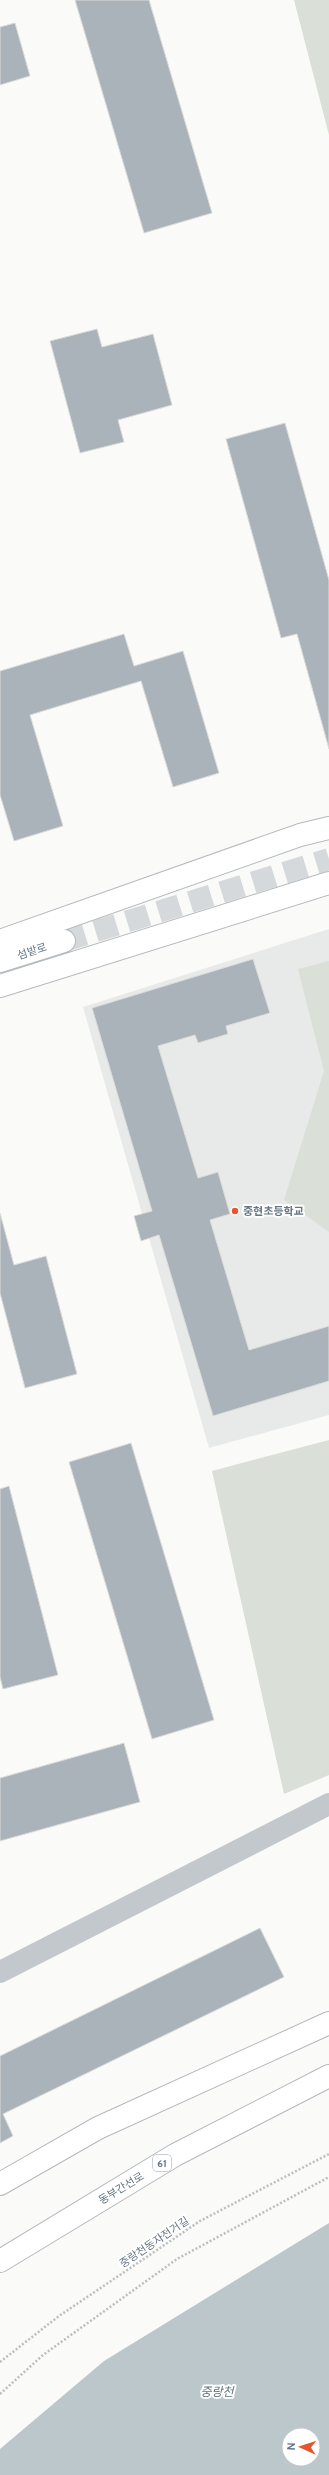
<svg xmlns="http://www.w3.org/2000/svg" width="329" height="2475" font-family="Cabin,'Noto Sans KR',sans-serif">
<rect width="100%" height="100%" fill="#fafaf8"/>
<path fill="#e8e9e9" d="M329 929V1415L209 1448 83 1007Z"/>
<path fill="#dadfd7" d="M294 0H329V135Z
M329 961V1232L284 1200 324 1071 298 969Z
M329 1440V1775L284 1794 212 1471Z"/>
<path fill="#bbc7cb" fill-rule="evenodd" d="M329 2223V2475H0V2449L104 2361ZM289 2435H313V2459H289Z"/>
<path fill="#aab3b9" stroke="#dcdcda" d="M75 0H149L212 213 144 233Z
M15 23 30 76 0 85V27Z
M97 329 102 347 153 334 172 405 118 420 124 442 80 453 50 341Z
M285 423 329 580V749L297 634 281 638 226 439Z
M124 634 134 666 183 651 219 773 173 787 141 681 30 715 63 826 14 841 0 795V671Z
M253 959 270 1013 226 1026 228 1034 198 1043 195 1035 158 1046 198 1178 218 1172 230 1214 210 1220 249 1350 329 1326V1381L213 1416 159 1235 141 1241 134 1216 152 1211 92 1008Z
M0 1213 14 1265 46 1256 77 1374 25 1388 0 1293Z
M131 1443 214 1720 152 1739 69 1462Z
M9 1486 58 1675 3 1689 0 1677V1489Z
M124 1743 140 1802 0 1841V1778Z
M260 1928 284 1977 3 2114 13 2136 0 2143V2056Z"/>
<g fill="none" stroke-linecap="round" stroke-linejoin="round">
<path stroke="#d5d9db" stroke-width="22" stroke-dasharray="22 11" stroke-linecap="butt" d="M64 941 329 859"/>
<defs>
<path id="major" d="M0 941 300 835 329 828
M0 961 64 941
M0 986 329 883"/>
<path id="highway" d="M0 2184 98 2128 329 2023
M0 2261 175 2155 329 2076"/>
</defs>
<use href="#major" stroke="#b5babe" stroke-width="24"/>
<use href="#highway" stroke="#b4b9bd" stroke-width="24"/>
<path stroke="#bbbfc2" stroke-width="2.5" stroke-dasharray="2 2" stroke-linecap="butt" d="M0 2362 59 2316 200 2221 329 2154
M0 2394 43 2355 177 2259 329 2177"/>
<path stroke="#c3c8cc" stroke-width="22" d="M0 1972 329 1804"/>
<use href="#major" stroke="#fff" stroke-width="22"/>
<use href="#highway" stroke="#fff" stroke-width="22"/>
</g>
<circle fill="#e4572e" stroke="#fff" stroke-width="1.5" cx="235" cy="1211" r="4"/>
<g text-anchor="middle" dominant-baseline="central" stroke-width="4" stroke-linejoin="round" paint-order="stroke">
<rect fill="#fff" stroke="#939fa8" stroke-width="1" x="153" y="2155" width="18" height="16" rx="3"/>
<g font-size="10" font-weight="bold" fill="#657683">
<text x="162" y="2163">61</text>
</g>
<g font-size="11" fill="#657683" stroke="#fff">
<text transform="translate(32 951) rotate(-18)">섬밭로</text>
<text transform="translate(121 2188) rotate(-31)">동부간선로</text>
<text transform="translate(154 2242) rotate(-34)">중랑천동자전거길</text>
</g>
<g font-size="11" font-weight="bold" fill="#657683" stroke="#fff" text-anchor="start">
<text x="243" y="1211">중현초등학교</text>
</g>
<g font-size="12" font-style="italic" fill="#60757c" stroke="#fff">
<text x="217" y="2391">중랑천</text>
</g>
</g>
<g transform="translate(301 2447) rotate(273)"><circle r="19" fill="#ffffff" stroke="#c1c8cd"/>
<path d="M0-3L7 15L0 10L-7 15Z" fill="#e4572e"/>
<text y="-6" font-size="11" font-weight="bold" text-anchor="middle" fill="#657683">N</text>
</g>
</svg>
